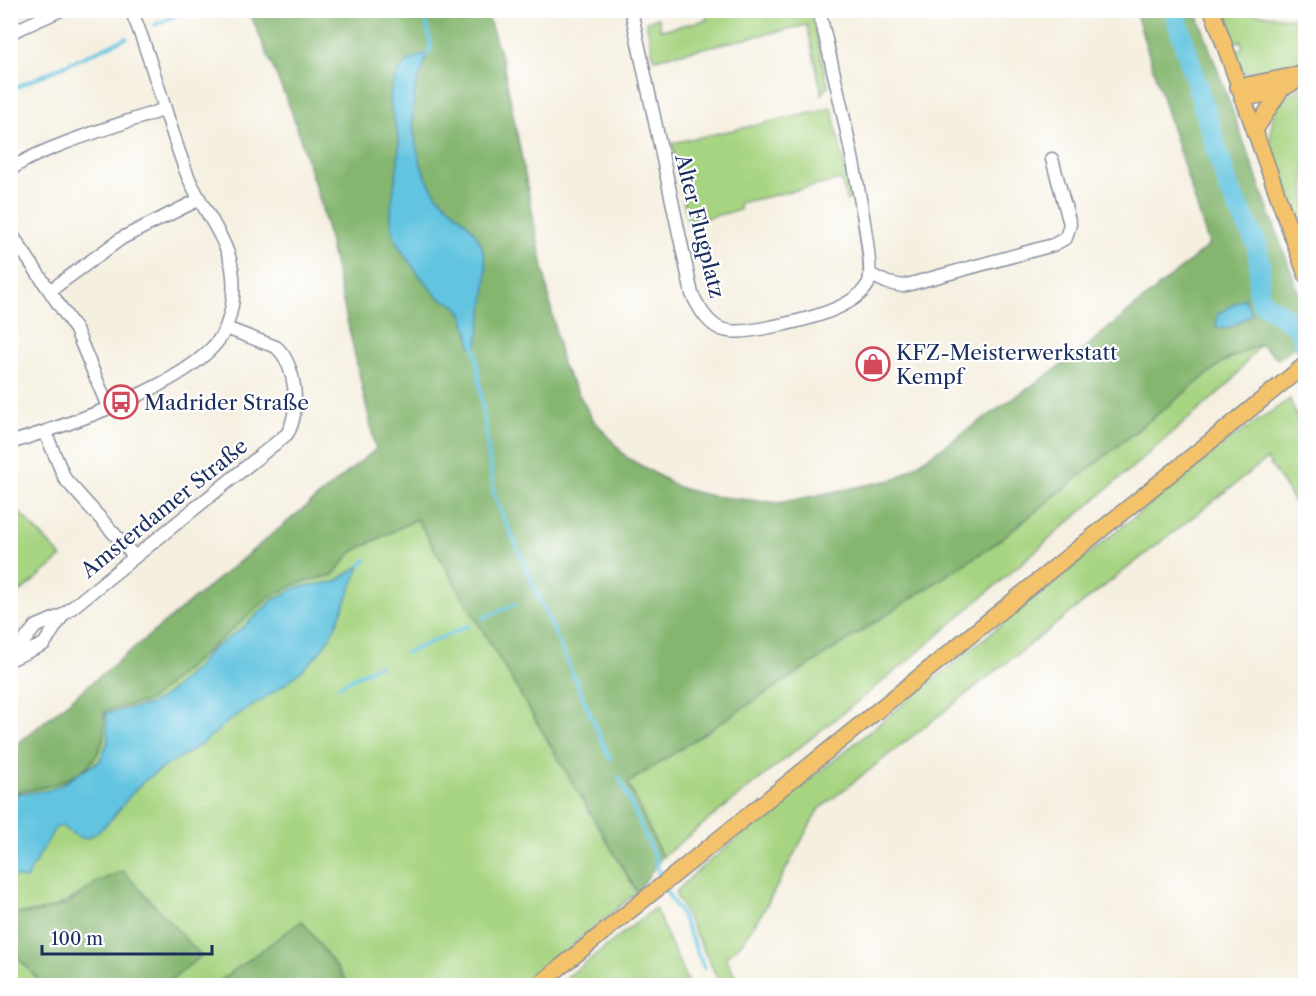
<svg xmlns="http://www.w3.org/2000/svg" width="1316" height="996" font-family="'Libre Caslon Text',serif">
<rect width="100%" height="100%" fill="#fff"/>
<filter id="ink" filterUnits="userSpaceOnUse"><feTurbulence type="fractalNoise" baseFrequency=".0167" numOctaves="2"/><feDisplacementMap in="SourceGraphic" scale="12" xChannelSelector="R" yChannelSelector="G"/><feConvolveMatrix kernelMatrix="1 2 1 2 8 2 1 2 1" color-interpolation-filters="sRGB"/></filter>
<filter id="wash" filterUnits="userSpaceOnUse"><feTurbulence type="fractalNoise" baseFrequency=".008" numOctaves="4" result="noise"/><feDisplacementMap in="SourceGraphic" scale="24" xChannelSelector="R" yChannelSelector="G"/><feGaussianBlur stdDeviation="1.35" result="paint"/><feColorMatrix in="noise" values="0 0 0 0 0 0 0 0 0 0 0 0 0 0 0 0 0 1.4 0 .05"/><feComposite in="paint" operator="in"/></filter>
<g filter="url(#wash)">
<rect width="100%" height="100%" fill="#f5efdf"/>
<path fill="#a7d481" stroke="#618270" stroke-width="1.5" d="M706 11H745L754 15 773 11H811L828 87 822 94 807 25 654 59 646 21 658 18 661 30 707 20Z
M1231 11 1305 20V64L1271 73H1245L1236 58 1237 51 1243 47 1241 41 1233 43 1228 39 1221 19Z
M1305 85V254C1292 216 1257 146 1277 107 1282 97 1296 90 1305 85Z
M829 107 832 109 851 197 847 201 841 180 739 203 740 210 688 222 672 143 826 110Z
M1260 344 1230 383 908 661 662 857 628 783 992 546 1223 362Z
M1290 399 1305 441V519L1267 459 818 810 764 910 741 944 725 958 741 985H721L675 893 696 872 1229 440Z
M15 508 62 557 13 598 10 595V513Z
M417 519 637 892 523 986 164 985 200 956 99 881C66 905 52 912 11 914V799L17 791C48 789 96 776 103 739 105 730 103 720 104 711L149 701 270 597 298 583 333 575 352 552Z
M655 908 687 981 678 986 557 985Z
M11 951 44 985H11Z"/>
<path fill="#85b66f" stroke="#507266" stroke-width="1.5" d="M249 11H486L503 63 562 364 592 418 626 457 680 488 711 496 779 503 896 479 1075 356 1209 245 1135 11H1196L1305 310V338L1278 359 1260 344 1223 362 992 546 628 783 662 857 637 892 417 519 352 552 333 575 298 583 270 597 149 701 104 711C104 720 105 730 103 739 95 776 49 789 17 791L11 799V749L376 449 321 204 291 110Z
M123 871 201 956 164 985H44L11 951V914L38 912 67 904 99 881Z
M302 921 350 985H214Z"/>
<path fill="#62c4e0" stroke="#3e7a9f" stroke-width="1.5" d="M427 54C425 67 418 77 415 89 409 122 416 168 437 195 451 211 471 222 480 242 494 272 481 314 477 346L471 347C469 336 467 321 461 312 455 302 448 303 439 297 432 293 401 251 397 243 382 211 400 178 399 145 399 127 387 109 391 91 396 71 407 58 427 54Z
M1244 298 1252 314 1234 325 1222 329 1216 326 1218 314Z
M361 565C347 593 339 628 320 651 297 681 263 698 233 718 220 727 210 739 197 747 178 759 157 769 140 785 123 801 111 826 89 837 79 842 70 830 61 826L55 828 26 879 11 876V806L18 793C65 793 63 779 99 762L108 742 106 713 150 705 166 695 195 669 209 652 242 628 273 600 298 587 335 582Z"/>
<g fill="none" stroke-linecap="round" stroke-linejoin="round">
<path stroke="#62c4e0" stroke-width="4" d="M424 10 431 47 427 54
M155 25 187 10
M10 90 126 38
M475 347 494 495 610 759
M361 565 366 560
M484 618 516 604
M406 653 468 626
M338 686 379 665
M619 777 655 858 661 882
M664 888 682 916 704 968"/>
<path stroke="#62c4e0" stroke-width="21" d="M1174 10 1229 189 1257 244 1260 267 1258 292 1262 302 1298 326 1306 347"/>
</g>
</g>
<g filter="url(#ink)">
<g fill="none" stroke-linecap="round" stroke-linejoin="round">
<defs>
<path id="minor" d="M631 10 692 294C711 333 724 336 765 328 793 323 853 311 868 284 880 263 828 48 819 10
M10 33 61 10
M10 171C30 150 132 121 165 109
M10 232 76 330 108 407
M871 275 888 283 903 286 1053 245 1066 238 1070 224 1052 159
M51 290 122 238 198 200
M45 432 65 479 135 557
M10 443C64 426 205 381 226 327 233 309 235 287 232 268 227 238 199 204 187 174 166 120 154 63 131 10
M14 658 44 644 63 615
M10 659 35 627 63 615 287 434C301 413 296 363 276 347L226 328"/>
<path id="major" d="M1212 10 1306 275
M1238 87 1306 73
M1242 98C1266 96 1282 90 1303 77
M1254 132 1280 91
M537 986 1306 364"/>
</defs>
<use href="#minor" stroke="#888f9e" stroke-width="15"/>
<use href="#major" stroke="#888f9e" stroke-width="18"/>
<use href="#minor" stroke="#fff" stroke-width="12"/>
<use href="#major" stroke="#f3c26a" stroke-width="15"/>
</g>
</g>
<defs>
<symbol id="shop-ring" viewBox="-11 -11 22 22"><circle r="9.5" fill="#fff" stroke="#d1495b" stroke-width="1.5"/><path d="M-5-2.5h2.3a2.7 3.5 0 0 1 5.4 0H5L5.5 6h-11ZM-1.5-2.5h3a1.5 2.3 0 0 0-3 0Z" fill="#d1495b"/></symbol>
<symbol id="bus-ring" viewBox="-11 -11 22 22"><circle r="9.5" fill="#fff" stroke="#d1495b" stroke-width="1.5"/><path d="M-5-6H5V4H4V6H2V4H-2V6H-4V4H-5ZM-3.5-4V0h7V-4ZM-3.5 1.2v1.5H-2V1.2ZM2 1.2v1.5H3.5V1.2Z" fill="#d1495b"/></symbol>
</defs>
<g fill-rule="evenodd">
<use href="#shop-ring" x="854" y="345" width="38" height="38"/>
<use href="#bus-ring" x="102" y="383" width="38" height="38"/>
</g>
<g text-anchor="middle" dominant-baseline="central" stroke-width="4.5" stroke-linejoin="round" paint-order="stroke">
<g font-size="21" fill="#1b2f5e" stroke="#fff">
<text transform="translate(700 226) rotate(76)">Alter Flugplatz</text>
<text transform="translate(164 508) rotate(-39)">Amsterdamer Straße</text>
</g>
<g font-size="21" fill="#1b2f5e" stroke="#fff" text-anchor="start">
<text x="896" y="352">KFZ-Meisterwerkstatt<tspan x="896" dy="24">Kempf</tspan></text>
<text x="144" y="402">Madrider Straße</text>
</g>
</g>
<rect width="1316" height="996" fill="none" stroke="#fff" stroke-width="36"/>
<path d="M42 945v9h170v-9" fill="none" stroke="#1b2f5e" stroke-width="3"/>
<text x="51" y="945" font-size="18" fill="#1b2f5e" stroke="#ffffff" stroke-width="4.5" paint-order="stroke">100 m</text>
</svg>
